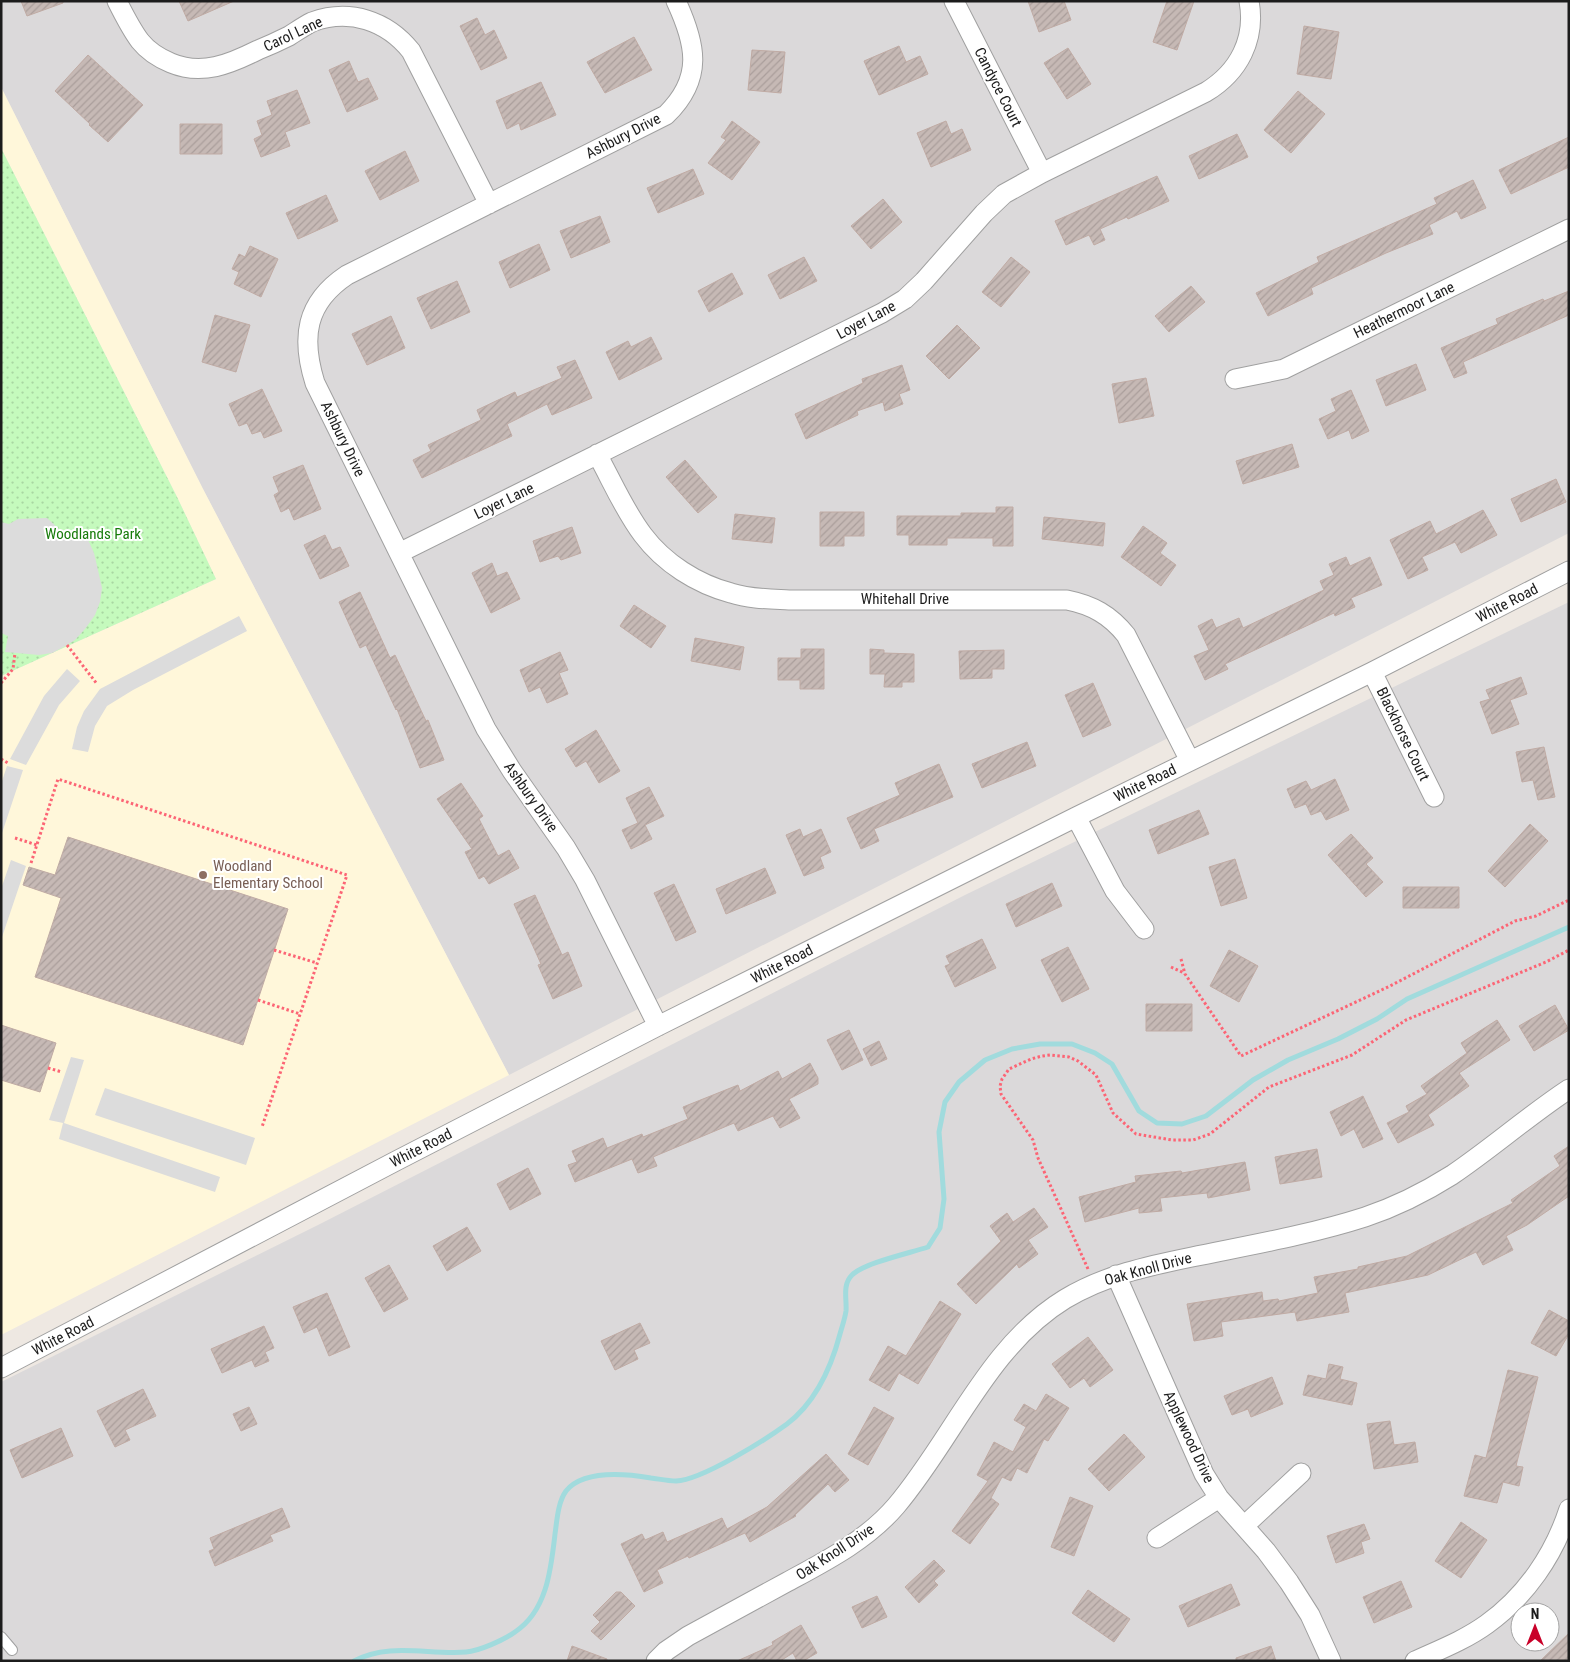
<svg xmlns="http://www.w3.org/2000/svg" width="1570" height="1662" font-family="'Roboto Condensed',sans-serif">
<defs>
<pattern id="park-dots" width="8" height="8" patternUnits="userSpaceOnUse" patternTransform="scale(1.25)"><rect width="8" height="8" fill="#c5fabd"/><path d="M2 2h.1M6 6h.1" fill="none" stroke="#a9d6a2" stroke-width="1.8" stroke-linecap="round"/></pattern>
<pattern id="building-hatch" width="6" height="6" patternUnits="userSpaceOnUse" patternTransform="scale(1.25)"><rect width="6" height="6" fill="#c6b9b5"/><path d="M-1 1l2-2M0 6l6-6M5 7l2-2" fill="none" stroke="#aa9e9b"/></pattern>
</defs>
<rect width="100%" height="100%" fill="#eee8e2"/>
<path fill="#dbd9da" fill-rule="evenodd" d="M1 1H1569V533L509 1075 203 489 1 87Z
M1569 602V1661H1V1382L318 1225 965 895ZM1520 1612H1550V1642H1520Z"/>
<path fill="#fff7da" d="M1 87 203 489 509 1075 1 1335V676L216 579 177 497 1 148Z"/>
<path fill="url(#park-dots)" d="M1 148 177 497 216 579 1 676Z"/>
<path fill="#dcdcdc" d="M47 518 61 531 68 535 75 536 85 533 94 553 98 570 102 588 100 602 95 615 85 629 75 640 67 645 52 653 39 655 5 652 8 636 1 633V522L9 524 18 519Z
M239 616 247 631 133 690 107 706 95 726 88 752 72 749 77 727 84 711 100 689Z
M67 669 80 681 59 705 26 765 10 759 44 696Z
M7 766 23 770 1 836V784Z
M11 860 26 866 1 940V889Z
M71 1057 84 1060 64 1123 220 1177 215 1192 59 1139 63 1123 49 1120Z
M105 1088 255 1138 246 1165 95 1115Z"/>
<g fill="none" stroke-linecap="round" stroke-linejoin="round">
<path stroke="#a1dbdd" stroke-width="5" d="M354 1661C389 1642 428 1655 466 1652 479 1651 504 1640 515 1632 547 1611 551 1569 555 1534 557 1520 558 1502 566 1491 584 1469 627 1474 651 1478 659 1479 668 1481 676 1481 702 1480 765 1440 787 1424 816 1402 831 1368 840 1334 842 1327 845 1318 846 1311 847 1299 842 1285 852 1275 864 1263 910 1253 928 1247L940 1228 944 1199 939 1132 945 1102 959 1082 985 1060 1012 1049 1040 1044H1072L1095 1053 1112 1064 1139 1111 1157 1123 1182 1124 1206 1116 1253 1080 1288 1060 1338 1039 1377 1019 1407 999 1569 927"/>
</g>
<path fill="url(#building-hatch)" stroke="#c0aba4" d="M21 1H63V3L27 16Z
M179 1H234L188 21Z
M1028 1H1064L1071 20 1039 32Z
M1167 1H1194L1177 50 1153 42Z
M477 18 485 35 494 30 507 58 481 70 460 26Z
M1304 26 1339 32 1331 79 1297 74Z
M634 37 652 70 605 93 587 62Z
M899 46 906 62 920 56 928 74 879 95 864 61Z
M1068 48 1091 84 1067 99 1044 63Z
M752 50 785 52 781 93 748 90Z
M88 55 143 105 108 142 89 125 90 124 55 91Z
M349 61 358 82 368 78 378 99 347 112 329 70Z
M541 82 556 115 521 130 519 123 507 129 496 101Z
M297 90 310 123 285 132 290 146 261 157 254 139 262 135 257 121 272 115 267 101Z
M1298 91 1325 114 1291 153 1264 130Z
M732 121 760 142 732 180 708 163 726 140 721 137Z
M946 121 951 134 962 129 971 150 931 167 917 133Z
M180 124H222V154H180Z
M1237 134 1248 157 1199 179 1189 156Z
M1569 137V167L1511 194 1499 170Z
M405 151 419 181 380 200 365 171Z
M693 169 704 194 658 213 647 188Z
M1157 176 1169 201 1128 219 1127 217 1100 229 1105 240 1094 245 1089 235 1066 245 1055 221Z
M1473 180 1486 208 1461 219 1457 211 1429 225 1433 234 1386 253 1311 288 1313 294 1268 316 1256 293 1319 262 1317 257 1437 204 1434 198Z
M326 195 338 221 298 239 286 213Z
M883 199 902 222 871 249 851 226Z
M600 216 610 242 571 258 560 231Z
M539 244 550 270 510 288 499 262Z
M250 246 278 259 261 297 234 284 239 272 232 269 239 254 245 257Z
M804 257 817 281 780 299 768 275Z
M1011 257 1030 272 1001 307 982 292Z
M732 273 743 294 709 312 698 291Z
M457 281 470 312 431 329 417 298Z
M1191 286 1205 302 1169 332 1155 316Z
M1569 291V315L1463 362 1467 373 1454 378 1441 348 1498 324 1496 319 1543 299 1544 301Z
M215 315 250 325 236 372 202 362Z
M391 316 405 348 367 365 352 334Z
M957 325 980 348 949 379 926 356Z
M651 337 662 359 619 380 606 352 628 341 631 347Z
M575 360 592 398 552 415 547 404 507 424 512 436 422 478 413 460 431 451 428 445 481 420 477 410 515 392 517 397 562 378 557 367Z
M1416 364 1426 390 1386 406 1376 380Z
M902 365 910 390 899 394 903 404 885 411 883 402 857 411 858 415 806 439 795 414 863 383 862 379Z
M1146 378 1154 416 1119 423 1112 384Z
M262 389 282 431 264 438 261 431 252 434 247 423 239 426 229 404Z
M1351 390 1369 431 1352 439 1349 430 1328 439 1319 419 1336 411 1331 399Z
M1292 444 1299 467 1243 484 1236 461Z
M685 460 717 497 698 513 666 477Z
M303 465 321 509 294 520 289 508 281 512 274 495 279 492 273 477Z
M1556 479 1566 502 1521 522 1511 499Z
M996 507H1013V546H993V538H947V545H909V535H897V516H961V513H996Z
M1483 510 1497 535 1461 553 1455 542 1422 557 1428 570 1408 579 1390 540 1430 521 1436 534Z
M820 512H864V536H844V546H820Z
M735 514 775 518 772 543 732 539Z
M1044 517 1105 523 1103 546 1042 539Z
M1143 526 1167 543 1160 553 1176 565 1161 586 1121 557Z
M572 527 581 553 561 560 558 556 540 562 533 541Z
M325 535 332 550 340 547 349 566 320 579 304 545Z
M1346 557 1350 566 1370 557 1382 585 1351 598 1355 607 1335 616 1334 613 1225 664 1228 669 1205 680 1194 656 1209 650 1198 626 1212 619 1216 628 1239 618 1243 628 1324 590 1320 581 1334 575 1329 564Z
M492 563 497 576 507 572 520 599 491 613 472 573Z
M360 592 390 658 395 655 426 721 428 720 444 760 420 768 397 709 396 710 366 645 360 648 339 602Z
M634 605 666 626 651 648 620 626Z
M695 638 744 647 740 670 691 661Z
M801 649H824V689H800V680H778V658H801Z
M870 649 884 650V653L914 654V682H902V687H884L885 674H870Z
M1004 650V669H992V678L960 679 959 651Z
M560 652 568 670 559 673 568 694 547 703 540 687 529 692 520 670Z
M1521 677 1527 694 1510 700 1519 724 1492 734 1480 702 1490 699 1486 690Z
M1093 683 1111 725 1083 737 1065 695Z
M596 730 620 771 599 783 586 761 576 767 565 749Z
M1027 742 1036 766 982 788 972 764Z
M1544 747 1555 797 1538 800 1533 780 1522 782 1516 752Z
M939 764 953 797 874 829 879 841 861 849 847 818 900 795 895 783Z
M1335 779 1349 810 1326 820 1321 811 1311 815 1306 804 1295 808 1287 789 1306 781 1311 790Z
M461 783 483 816 479 819 498 856 509 850 519 868 489 884 484 876 479 879 465 852 472 849 437 799Z
M649 787 664 816 645 825 652 839 631 849 622 830 638 823 626 798Z
M1199 810 1209 834 1158 854 1149 830Z
M1530 824 1548 841 1505 887 1488 871Z
M800 829 803 837 821 829 831 852 820 857 824 868 804 876 786 835Z
M1351 834 1373 858 1366 864 1383 882 1366 897 1328 855Z
M68 837 288 909 243 1045 35 977 61 898 23 885 29 867 55 875Z
M1235 859 1247 898 1221 906 1209 867Z
M765 868 776 893 726 914 716 889Z
M1052 883 1062 906 1016 927 1006 904Z
M674 884 696 932 676 941 654 893Z
M1403 887H1459V908H1403Z
M535 895 562 955 568 952 582 986 553 999 538 965 541 964 514 904Z
M982 939 996 968 955 987 945 966 950 964 946 956Z
M1068 947 1089 989 1062 1002 1041 960Z
M1229 950 1258 966 1239 1002 1210 986Z
M1146 1004H1192V1031H1146Z
M1555 1005 1569 1030 1534 1051 1519 1026Z
M1497 1020 1510 1040 1459 1073 1469 1086 1428 1115 1434 1125 1398 1143 1387 1123 1409 1112 1406 1106 1427 1094 1421 1086 1467 1053 1461 1043Z
M1 1025 56 1043 40 1092 1 1080Z
M849 1030 863 1060 842 1070 827 1040Z
M879 1041 887 1059 871 1066 863 1049Z
M810 1063 818 1078V1084L789 1099 800 1118 780 1128 773 1116 738 1131 734 1123 653 1157 657 1166 638 1173 632 1159 575 1182 568 1165 577 1162 572 1151 603 1138 607 1148 642 1134 643 1137 688 1119 683 1107 738 1085 740 1091 778 1071 782 1079Z
M1363 1096 1383 1139 1363 1148 1354 1129 1341 1136 1330 1112Z
M1569 1146V1196L1527 1225 1506 1236 1513 1250 1483 1265 1476 1252 1428 1275 1345 1293 1349 1312 1297 1321 1295 1312 1221 1322 1223 1336 1194 1341 1187 1304 1262 1292 1263 1301 1278 1299 1279 1301 1318 1293 1314 1277 1358 1269V1267L1407 1256 1513 1203 1511 1200 1560 1166 1554 1156Z
M1317 1149 1322 1177 1280 1184 1275 1157Z
M1245 1162 1250 1190 1208 1198 1207 1193 1160 1198 1162 1211 1139 1213V1208L1085 1222 1079 1197 1136 1182 1135 1176 1181 1171 1182 1173Z
M528 1168 541 1194 510 1210 497 1184Z
M1034 1208 1048 1227 1028 1240 1038 1254 1019 1268 1017 1264 976 1304 957 1284 1001 1241 990 1226 1007 1213 1013 1222Z
M467 1227 481 1251 447 1271 433 1246Z
M389 1265 408 1299 384 1312 365 1278Z
M327 1293 350 1347 329 1356 317 1327 304 1333 293 1307Z
M940 1301 961 1314 918 1384 899 1373 889 1391 869 1380 888 1346 906 1356Z
M1549 1310 1569 1321V1334L1556 1356 1531 1343Z
M640 1323 650 1343 634 1350 638 1359 615 1370 601 1341Z
M264 1326 274 1348 265 1352 269 1361 255 1367 252 1360 222 1373 211 1349Z
M1088 1337 1113 1370 1090 1387 1084 1378 1070 1388 1052 1364Z
M1329 1364 1343 1367 1340 1379 1357 1383 1352 1405 1303 1395 1308 1375 1326 1379Z
M1508 1370 1538 1377 1516 1466 1523 1467 1519 1486 1503 1482 1497 1503 1464 1496 1475 1455 1486 1458Z
M1272 1377 1283 1404 1251 1417 1248 1409 1232 1415 1224 1396Z
M143 1389 156 1416 125 1430 130 1440 115 1447 97 1411Z
M1046 1394 1069 1408 1048 1441 1044 1439 1027 1473 1017 1468 1011 1481 1002 1477 991 1498 999 1504 970 1544 952 1531 988 1481 977 1475 994 1442 1013 1452 1026 1427 1014 1420 1024 1404 1036 1411Z
M249 1407 257 1424 241 1431 233 1414Z
M874 1407 894 1418 868 1465 848 1454Z
M1390 1421 1394 1445 1415 1442 1418 1462 1374 1469 1367 1424Z
M61 1428 73 1456 22 1478 10 1450Z
M1124 1434 1145 1457 1109 1491 1088 1469Z
M826 1454 849 1480 835 1492 828 1484 795 1515 796 1516 750 1542 745 1533 689 1558 688 1556 657 1570 663 1583 644 1592 621 1544 642 1534 645 1540 663 1532 667 1542 722 1518 727 1529 767 1507Z
M1070 1497 1093 1506 1074 1556 1051 1547Z
M282 1508 290 1527 270 1535 273 1541 215 1566 209 1551 214 1549 210 1538Z
M1461 1522 1487 1540 1461 1578 1435 1561Z
M1364 1524 1370 1539 1361 1542 1364 1553 1336 1563 1327 1536Z
M934 1560 945 1571 934 1581 938 1585 919 1603 905 1587Z
M1401 1581 1412 1607 1374 1623 1363 1597Z
M1231 1584 1240 1605 1188 1627 1179 1606Z
M1088 1590 1130 1619 1114 1642 1072 1613Z
M616 1592H621L635 1606 601 1640 591 1631 600 1622 593 1615Z
M877 1596 887 1617 862 1628 852 1607Z
M801 1625 817 1653 803 1661H797L793 1653 780 1661H737L773 1645 772 1642Z
M1569 1633V1661H1540Z
M572 1646 607 1659V1661H567Z
M1271 1646 1276 1661H1236V1658Z"/>
<g fill="none" stroke-linecap="round" stroke-linejoin="round">
<defs>
<path id="service" d="M1 1637 12 1650"/>
<path id="minor" d="M117 1C124 15 131 29 140 41 148 51 159 58 171 63 202 76 230 64 258 50 268 46 279 41 289 36 297 31 304 26 312 22 350 8 387 21 411 51L489 204
M954 1 1042 173
M1235 379 1284 369 1569 229
M597 454C612 481 624 510 643 535 664 563 697 584 731 593 750 599 770 599 789 600H1067C1092 605 1110 615 1126 635L1190 761
M399 553 882 313 905 299 924 281 984 213 1004 194 1042 173 1206 92C1239 72 1256 39 1249 1
M1372 672 1434 797
M1076 817 1115 891 1144 929
M658 1026 585 880 566 848 512 771 486 729 315 383C301 338 305 303 347 275L666 115C704 78 696 44 676 1
M1116 1275 1204 1474 1219 1498 1266 1551 1289 1582 1310 1615 1331 1661
M1 1368 396 1161 658 1026 1076 817 1372 672 1569 571
M1244 1526 1301 1473
M1157 1538 1219 1498
M656 1661 666 1651 688 1636C721 1618 754 1600 787 1582 826 1561 867 1540 896 1506 953 1439 988 1346 1065 1299 1105 1275 1148 1266 1192 1257 1250 1245 1309 1235 1365 1217 1395 1207 1425 1192 1452 1175 1492 1148 1528 1116 1569 1089
M1415 1661C1439 1650 1465 1640 1487 1624 1526 1596 1554 1555 1569 1509"/>
</defs>
<use href="#service" stroke="#a0a0a0" stroke-width="12"/>
<use href="#minor" stroke="#a0a0a0" stroke-width="21"/>
<path stroke="#fc6575" stroke-width="3" stroke-dasharray="2.5 2.5" stroke-linecap="butt" d="M67 645 97 684
M1 683 13 669 15 653
M1 759 8 763
M15 838 37 845
M31 863 58 779 347 875 262 1127
M274 950 317 963
M1181 959 1185 974 1241 1056 1390 986 1515 921 1536 916 1569 900
M1171 967 1184 973
M258 1000 300 1014
M48 1068 62 1072
M1088 1269 1038 1158 1033 1140 1001 1094 1000 1086 1002 1079 1009 1069 1031 1059 1042 1056 1050 1055 1069 1057 1078 1061 1096 1075 1113 1113 1136 1134 1172 1140H1193L1210 1134 1269 1087 1352 1055 1406 1020 1546 962 1569 950"/>
<use href="#service" stroke="#fff" stroke-width="10"/>
<use href="#minor" stroke="#fff" stroke-width="19"/>
</g>
<circle fill="#8d6e63" stroke="#fff" stroke-width="2" cx="203" cy="875" r="5"/>
<g text-anchor="middle" dominant-baseline="central" stroke-width="4" stroke-linejoin="round" paint-order="stroke">
<g font-size="15" fill="#1c1c1c" stroke="#fff">
<text transform="translate(293 34) rotate(-25)">Carol Lane</text>
<text transform="translate(998 87) rotate(63)">Candyce Court</text>
<text transform="translate(623 136) rotate(-27)">Ashbury Drive</text>
<text transform="translate(1404 310) rotate(-26)">Heathermoor Lane</text>
<text transform="translate(866 320) rotate(-28)">Loyer Lane</text>
<text transform="translate(343 439) rotate(64)">Ashbury Drive</text>
<text transform="translate(504 501) rotate(-26)">Loyer Lane</text>
<text x="905" y="599">Whitehall Drive</text>
<text transform="translate(1507 603) rotate(-27)">White Road</text>
<text transform="translate(1403 734) rotate(64)">Blackhorse Court</text>
<text transform="translate(1145 783) rotate(-26)">White Road</text>
<text transform="translate(531 797) rotate(55)">Ashbury Drive</text>
<text transform="translate(782 964) rotate(-27)">White Road</text>
<text transform="translate(421 1148) rotate(-27)">White Road</text>
<text transform="translate(1148 1269) rotate(-15)">Oak Knoll Drive</text>
<text transform="translate(63 1336) rotate(-27)">White Road</text>
<text transform="translate(1189 1437) rotate(65)">Applewood Drive</text>
<text transform="translate(835 1552) rotate(-33)">Oak Knoll Drive</text>
</g>
<g font-size="15" fill="#177b0a" stroke="#fff">
<text x="93" y="534">Woodlands Park</text>
</g>
<g font-size="15" fill="#785e54" stroke="#fff" text-anchor="start">
<text x="213" y="866">Woodland<tspan x="213" dy="17">Elementary School</tspan></text>
</g>
</g>
<rect width="1570" height="1662" fill="none" stroke="#1c1c1c" stroke-width="5"/>
<g transform="translate(1535 1627)"><circle r="24" fill="#ffffff" stroke="#a4a4a4"/>
<path d="M0-4L9 19L0 12L-9 19Z" fill="#c90029"/>
<text y="-8" font-size="14" font-weight="bold" text-anchor="middle" fill="#1c1c1c">N</text>
</g>
</svg>
